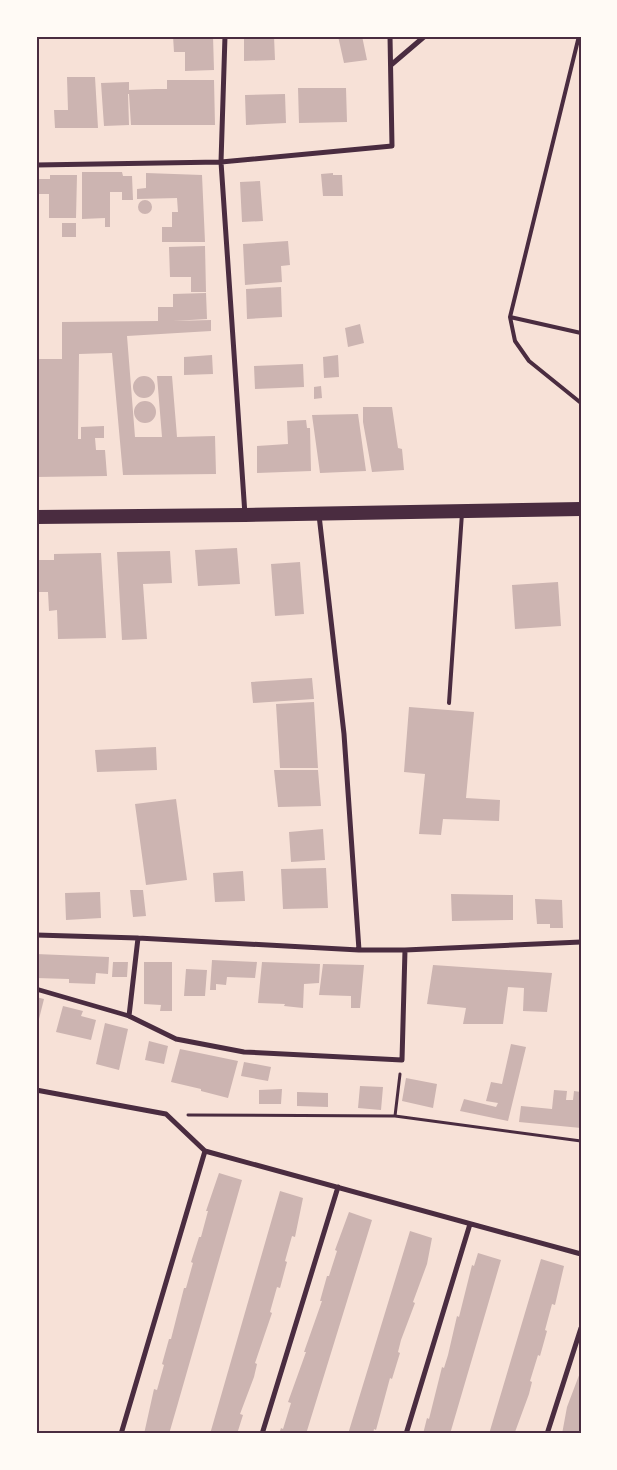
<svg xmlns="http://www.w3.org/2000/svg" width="617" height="1470" font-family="'Space Grotesk',sans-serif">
<rect width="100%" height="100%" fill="#f7e1d7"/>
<path fill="#ccb4b1" d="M173 36H213L214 70 185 71V52H174Z
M244 36H274L275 60 244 61Z
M338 36H362L367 60 344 63Z
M67 77H95L98 128H55L54 110H68Z
M167 80H214L215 125H131L129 94H128L129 125 104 126 101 83 129 82V90L156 89H167Z
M298 88H346L347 122 299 123Z
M285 94 286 123 246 125 245 95Z
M82 172H122L123 176H132L133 200H122V192H110V227H105V218L82 219Z
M146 173 202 175 205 242H162V227H172V212H178L177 198 137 199V189L146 188Z
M333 173V175H342L343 196H323L321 174Z
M50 175H77L76 218H49V194H37V179H50Z
M260 181 263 221 242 222 240 182Z
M138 207a7 7 0 1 1 14 0a7 7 0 1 1-14 0Z
M62 223H76V237H62Z
M288 241 290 265 281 266 282 282 245 285 243 244Z
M205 246 206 292H191V277H170L169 247Z
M281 287 282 317 247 319 246 289Z
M206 293 207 319 173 321 211 320V331L127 336 135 437H162L157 376H172L177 437 215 436 216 474 123 475 112 353 79 354 78 439H81V427L104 426V438H95L96 450H105L107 476 36 477V359H62V322L158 321V307H173V294Z
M360 324 364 343 348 347 345 328Z
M212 355 213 374 184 375V357Z
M338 355 339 377 324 378 323 357Z
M303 364 304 387 255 389 254 366Z
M133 387a11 11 0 1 1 22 0a11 11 0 1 1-22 0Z
M321 386 322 398 314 399V387Z
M134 412a11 11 0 1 1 22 0a11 11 0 1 1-22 0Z
M363 407H392L398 448 402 449 404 470 372 472 363 422Z
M358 414 366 471 320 473 312 415Z
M306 420 307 428H310L311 471 257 473V446L288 444 287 421Z
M237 548 240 584 198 586 195 550Z
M170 551 172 583 143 584 147 639 122 640 117 552Z
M101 553 106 638 58 639 57 610 49 611 48 592H36V560H54V554Z
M300 562 304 614 275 616 271 564Z
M558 582 561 626 515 629 512 585Z
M312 678 314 699 253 703 251 682Z
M314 702 318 768H280L276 704Z
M409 707 474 712 466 798 500 800 499 821 443 819 441 835 419 834 425 774 404 772Z
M156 747 157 770 97 772 95 750Z
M274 770H318L321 806 278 807Z
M176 799 187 880 146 885 135 804Z
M323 829 325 860 291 862 289 832Z
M326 868 328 908 283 909 281 869Z
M243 871 245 901 215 902 213 873Z
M130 890H143L146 916 133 917Z
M100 892 101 918 66 920 65 893Z
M451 894 513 895V920L452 921Z
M535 899 562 900 563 928H550V924H537Z
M36 954 109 957 108 974 96 973 95 984 69 983V979L36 978Z
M212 960 257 962 255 978 227 977 226 985 216 984V990H210Z
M113 962H128L127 977H112Z
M144 962H172V1011H160L161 1005 144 1004Z
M262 962 320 964 319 983 304 984 303 1008 284 1006 285 1004 258 1003Z
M323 964 364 965 360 1008H351V996L319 995Z
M433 965 552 973 547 1012 523 1011 524 988 508 987 503 1024H463L466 1008 427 1004Z
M186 969 207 970 205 996H184Z
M36 997 44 999 37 1027H36Z
M63 1006 83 1011 81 1016 96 1020 91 1040 56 1032Z
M105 1023 128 1029 119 1070 96 1064Z
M149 1041 168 1046 164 1064 145 1060Z
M511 1044 526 1047 508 1121 460 1111 464 1099 496 1107 498 1103 486 1101 491 1082 502 1084Z
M180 1049 238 1061 228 1098 201 1091V1089L171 1082Z
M244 1062 271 1067 268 1081 241 1076Z
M406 1078 437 1084 433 1108 402 1101Z
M360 1086 383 1087 381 1110 358 1108Z
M282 1089 281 1104H259V1090Z
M554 1090 567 1091 566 1100H573L574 1091 581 1092V1128L519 1122 521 1106 552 1109Z
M297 1092 328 1093V1107L297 1106Z
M219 1173 242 1180 176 1410 169 1434H144L154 1389 157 1390 164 1365 162 1364 169 1339H171L184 1288H186L193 1263 191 1262 199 1237H201L208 1211H206Z
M280 1191 303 1198 295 1237 292 1236 285 1261 287 1262 280 1288 277 1287 270 1312 272 1313 255 1363 257 1364 254 1377 240 1414 243 1415 237 1434H210Z
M349 1212 372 1220 306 1434H279L281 1428 283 1429 291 1403 288 1402 306 1352H304L322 1301H320L327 1276H329L337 1251 335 1250Z
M410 1231 432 1238 427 1264 413 1302 415 1303 401 1340 398 1352 400 1353 392 1379 390 1378 376 1430 374 1429 373 1434H348Z
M478 1253 501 1260 450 1434H423L427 1418 429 1419 442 1367 444 1368 448 1355 457 1316 459 1317 472 1265 474 1266Z
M541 1259 564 1266 555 1305 552 1304 545 1330 547 1331 540 1356 538 1355 530 1381 532 1382 529 1394 515 1432 520 1434H489Z
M581 1370V1434H562L567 1407Z"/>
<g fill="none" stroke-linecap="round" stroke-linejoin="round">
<path stroke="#4a2c40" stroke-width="3" d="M188 1115 395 1116 581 1141
M395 1116 400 1074"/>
<path stroke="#4a2c40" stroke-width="4" d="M579 36 510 317 515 341 529 361 581 403
M510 317 581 333
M449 703 462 513"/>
<path stroke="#4a2c40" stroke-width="4.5" d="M36 989 129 1016"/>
<path stroke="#4a2c40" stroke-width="5" d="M225 36 221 162 245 515
M391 65 425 36
M36 165 221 162 392 146 390 36
M319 515 344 734 359 950
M36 935 138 938 359 950H405L581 942
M138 938 129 1016 176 1039 244 1052 402 1060 405 950
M36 1090 166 1114 205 1151 581 1254
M121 1434 205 1151
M262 1434 338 1187
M406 1434 470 1224
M547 1434 581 1328"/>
<path stroke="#4a2c40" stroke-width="14" d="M36 517 245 515 581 509"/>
</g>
<rect width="617" height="1470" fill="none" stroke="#fffaf5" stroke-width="75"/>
<rect x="38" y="38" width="542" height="1394" fill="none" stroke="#4a2c40" stroke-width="2"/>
</svg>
